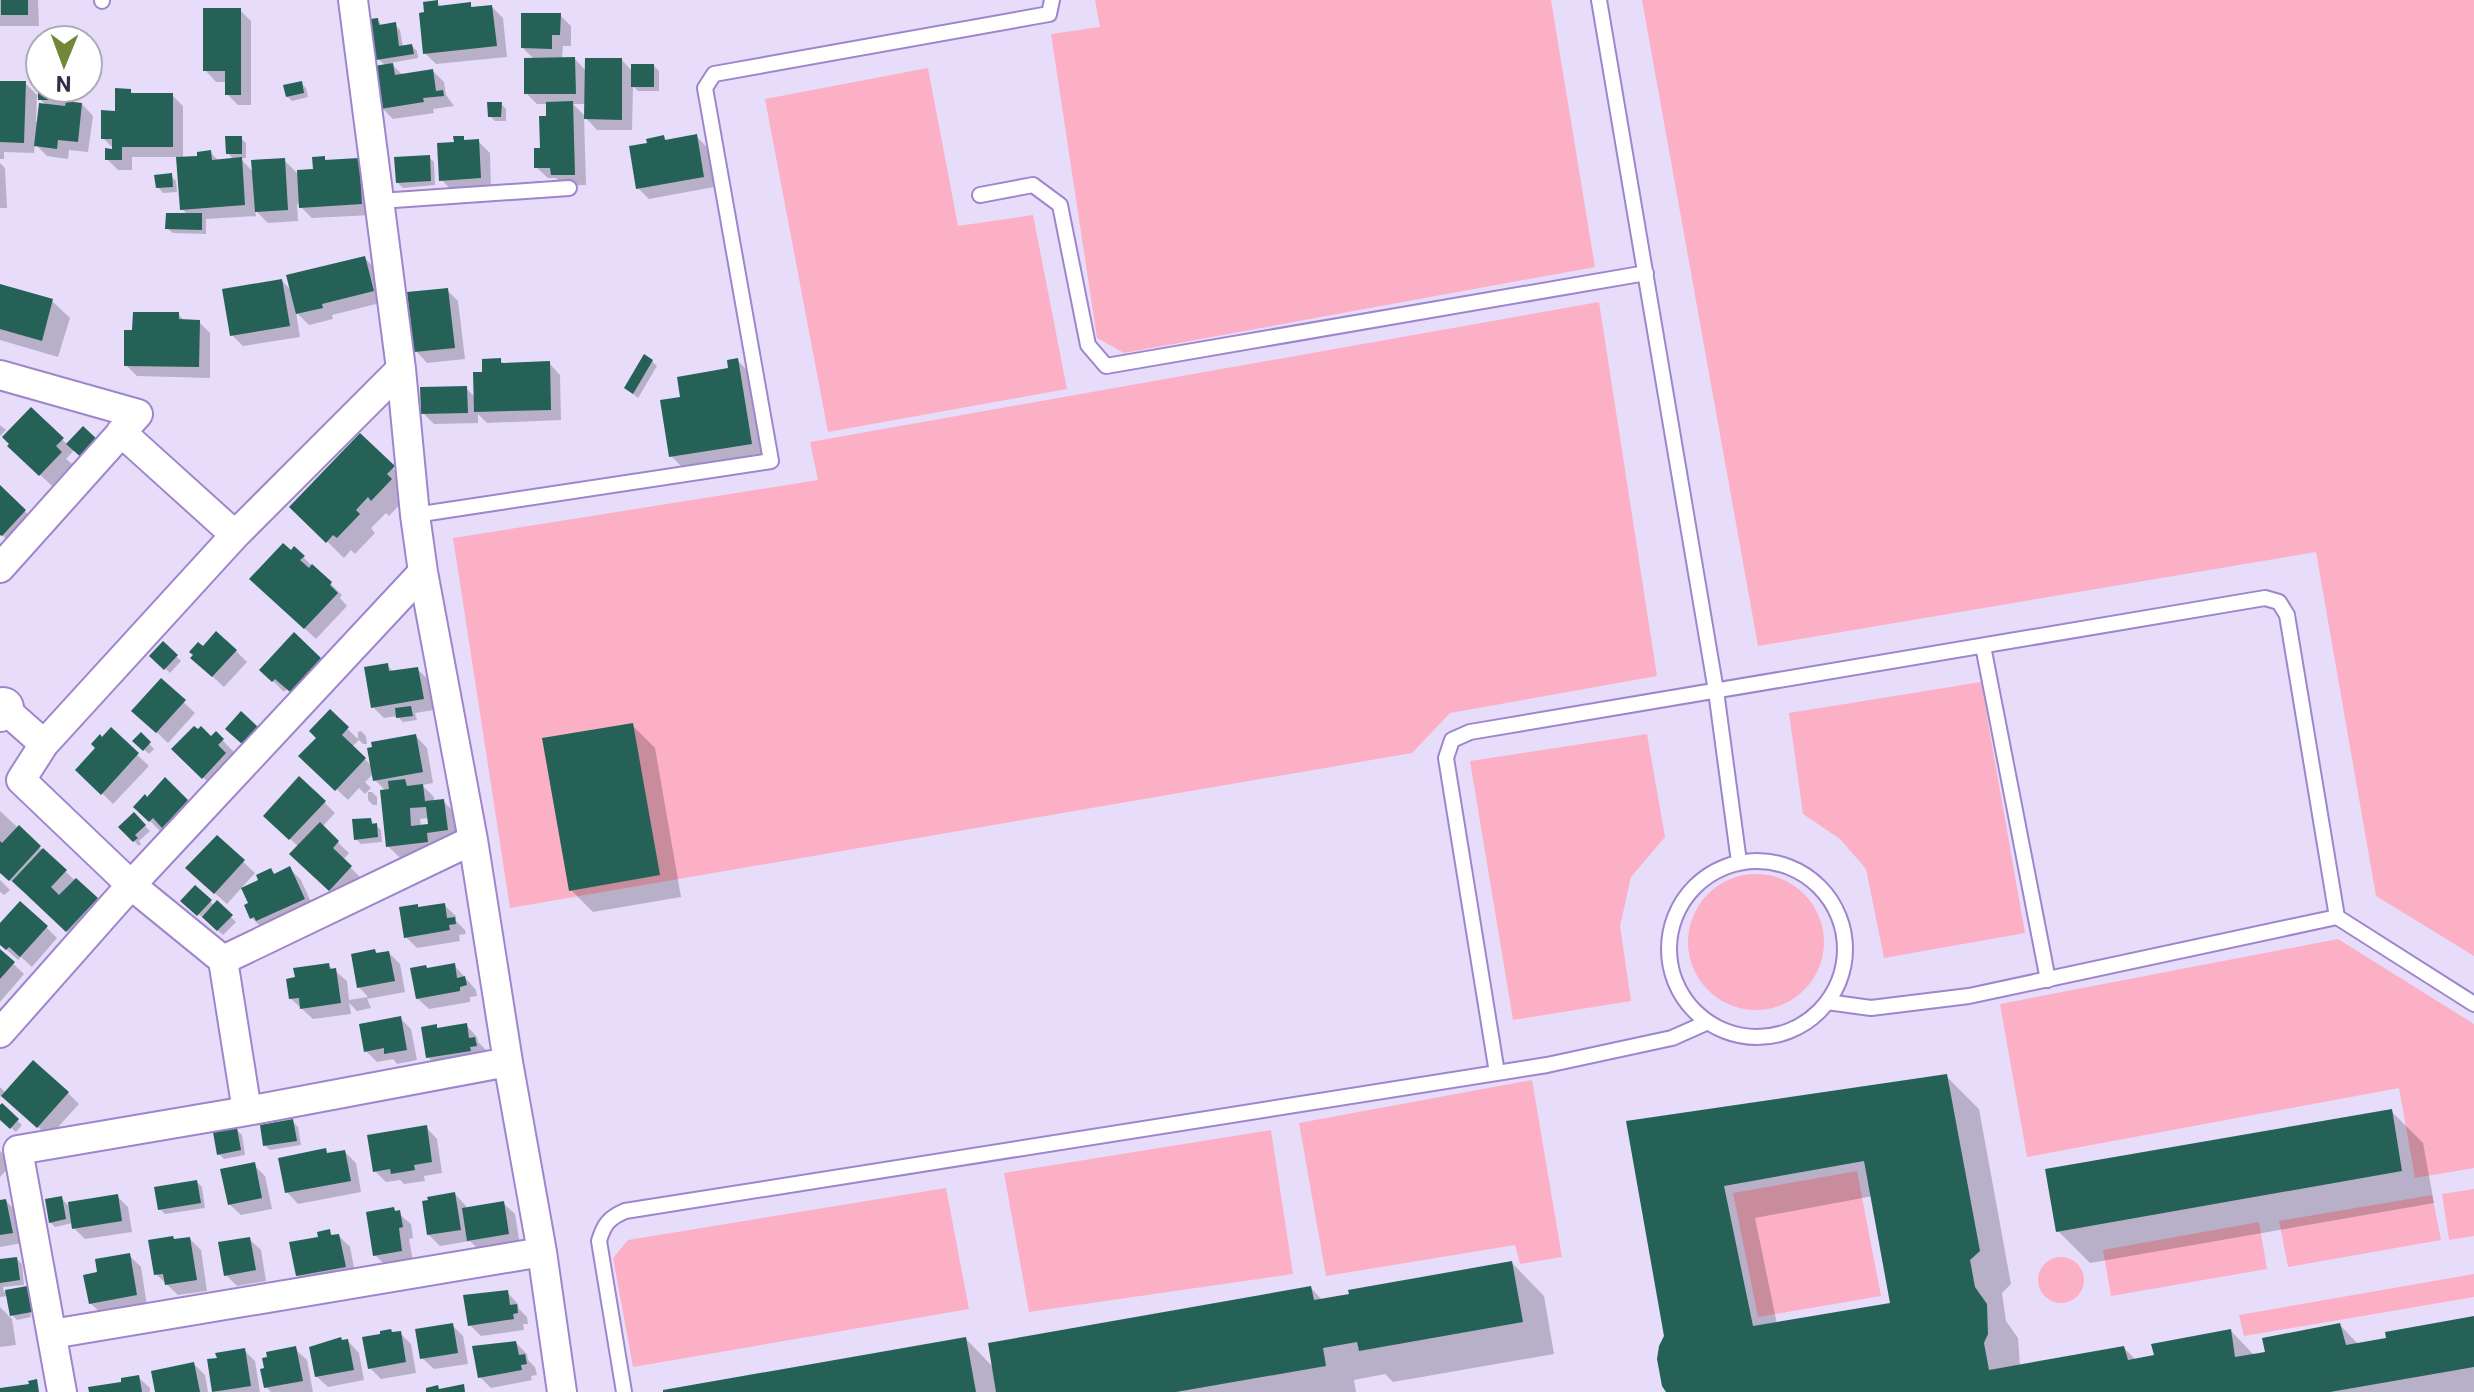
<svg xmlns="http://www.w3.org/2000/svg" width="2474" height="1392" font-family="Roboto,sans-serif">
<rect width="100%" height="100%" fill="#e7ddfb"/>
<path fill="#fbb0c5" d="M1095 0H1551L1595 267 1124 353 1097 338 1051 34 1100 27Z
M1642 0H2474V956L2376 896 2316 552 1758 646Z
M928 68 958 226 1033 215 1067 389 828 432 765 99Z
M1599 302 1657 676 1450 713 1412 753 510 908 453 538 818 480 810 442Z
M1981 682 2025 933 1884 958 1866 869 1840 839 1803 814 1789 713Z
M1647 734 1665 837 1631 877 1620 926 1631 1001 1513 1020 1470 761Z
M1688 942a68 68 0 1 1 136 0a68 68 0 1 1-136 0Z
M2338 939 2474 1024V1168L2415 1178 2399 1088 2027 1157 2000 1004Z
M1532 1080 1562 1257 1520 1264 1515 1245 1326 1276 1299 1123Z
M1271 1130 1293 1274 1029 1312 1004 1173Z
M1857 1171 1881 1296 1758 1317 1733 1193Z
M946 1188 969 1309 633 1367 613 1258 628 1240Z
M2474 1189V1236L2449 1240 2442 1194Z
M2432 1195 2441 1240 2288 1267 2279 1221Z
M2259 1222 2267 1269 2111 1296 2103 1250Z
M2038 1280a23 23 0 1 1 46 0a23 23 0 1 1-46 0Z
M2474 1274V1297L2244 1336 2239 1315Z"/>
<path fill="#0003" fill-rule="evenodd" d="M0 0H38L39 26H0Z
M437 2 442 8 470 5 474 9 492 7 503 18 507 57 436 64 425 53Z
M240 10 251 21V105H238L227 94V82H216L205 70Z
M560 15 571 26V46H563L562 59H575L586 71 622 60 633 72 654 66 659 71V91H638L633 86 632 130H597L584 116 586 185 564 186 556 178H548L536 167 542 151 548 118V104H537L526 93 535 60 523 48ZM573 104H586V117Z
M377 20 382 25H395L400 30 403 47 412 46 417 51 418 58 390 63 403 75 433 71 444 82 446 95 454 106 433 109 434 113 393 119 382 108 386 66 378 59Z
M39 45 40 88H81V94H69V103L82 104 93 116 88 152 69 150 68 159 47 156 35 144 34 153 4 152V159H0V83H25L40 98ZM37 96 47 106 39 122H36Z
M301 83 306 88 308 97 292 101 287 96Z
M130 91 134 95H172L183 106V159L200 158 210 152 219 161 234 160 228 153 241 138 246 143V158H240L254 173 284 160 299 175 315 171 324 158 329 162 359 161 370 172 372 215 312 218 297 203 298 221 268 223 255 210 256 216 206 219V234L173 233 167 228 188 215 182 209 178 157H132V170H118L107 159 116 151 103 138Z
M501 104 506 109V121H495L490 116Z
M696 136 707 147 714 187 649 199 638 188 649 145 664 138 667 141Z
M463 138 467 142 478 141 490 153 491 189 452 191 441 179 456 144Z
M429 157 434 162 435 185 403 188 398 183Z
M0 163 5 168 7 208H0Z
M171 176 176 181 177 192 163 193 158 187Z
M365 258 376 270 384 302 332 315 333 319 309 325 296 312 300 337 243 346 232 335 282 281 293 292Z
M0 286 52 301 70 318 58 357 0 340Z
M447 290 458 301 465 359 427 363 416 351Z
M178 314 185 321 199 322 210 333V378L137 376 126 365Z
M500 360 504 364 549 363 560 375 561 420 487 423 478 414V423L434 424 423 413 466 388 475 397 484 374Z
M737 360 754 377 768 460 688 473 671 456 682 398 730 370Z
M652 361 657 366 638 398 626 388Z
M31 410 68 445 75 449 66 459 72 464 52 486 10 446Z
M0 425 6 430 0 436Z
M360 436 410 485 407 497 389 516 386 513 371 528 375 533 355 554 351 550 344 558 292 507Z
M0 488 36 522 14 546 0 533Z
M303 557 342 595 340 598 347 606 316 639 263 590Z
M163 644 181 661 170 673 152 656Z
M203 649 236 651 247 662 224 687 204 669Z
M320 659 331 670 302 701 288 688 284 692 262 670Z
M387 665 394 673 417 669 429 680 434 710 415 713 417 720 403 722 397 716 384 718 373 707Z
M161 681 195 713 168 743 145 721Z
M330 712 358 739V732L361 731 366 736 367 744H363L359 740 352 747 373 767 416 736 427 748 433 783 422 785 434 797V802L443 801 454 812 458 841 438 853 399 857 388 846 387 792 375 780 374 773 365 782 371 788 365 794 359 788 348 800 301 756 318 738ZM429 818 430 826 421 827 420 819Z
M632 725 655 748 681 897 593 912 571 890Z
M111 730 149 766 113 804 78 770Z
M216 734 234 752 228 758 236 766 214 788 174 749 211 739Z
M141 735 154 749 149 754 135 741Z
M165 780 198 812 174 837 165 828 161 832 136 807 147 799Z
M368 792H372L377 797V805H373L368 800Z
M324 802 335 813 322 827 349 853 343 860 362 879 341 900 292 854 299 847 265 816Z
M0 811 108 911 79 942 22 889 21 890 0 871Z
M134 815 150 831 139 841 141 844 139 846 121 827Z
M370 820 381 830 382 842 361 844 356 839Z
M217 837 255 873 227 904 199 879Z
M290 869 301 880 315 911 263 929 252 918 250 905 261 881 271 871 275 875Z
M0 880 10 890 4 895 0 892Z
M195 888 215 906 217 903 236 922 223 935 183 901Z
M444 905 456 916V921L465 930 466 934 459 935 460 941 417 948 406 937 417 906 420 909Z
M0 926 46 927 57 938 32 967 21 957 18 960 0 944Z
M0 951 24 974 0 1002Z
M375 951 378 955 389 953 400 964 405 992 367 999 371 1008 357 1011 349 1003 351 1014 313 1019 290 998 328 965 347 981 349 1000 368 997 359 987Z
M454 965 476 990 477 996 470 997V1002L429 1009 417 998 429 970Z
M400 1018 411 1029 417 1060 397 1064 393 1059 377 1062 366 1051Z
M466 1025 477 1037 478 1042 486 1050 487 1056 439 1068 428 1057 436 1026 439 1030Z
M1947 1077 1979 1109 2011 1284 2002 1293 2006 1321 2018 1338 2020 1366 2124 1348 2136 1360 2157 1357 2231 1331 2255 1356 2340 1325 2359 1345 2474 1318V1392H1670L1667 1336 1628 1123ZM1873 1196 1892 1305 1777 1324 1755 1218Z
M0 1087 6 1093H68L79 1104 49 1137 3 1095 0 1097Z
M2 1106 22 1125 16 1132 0 1118Z
M2391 1111 2423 1143 2434 1203 2090 1263 2058 1231Z
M293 1122 298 1127 301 1145 270 1150 265 1145Z
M426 1127 437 1139 442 1173 424 1176 425 1181 404 1184 400 1180 386 1182 375 1171Z
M237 1130 242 1135 245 1155 224 1159 219 1154Z
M0 1151 13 1163 0 1177Z
M325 1151 329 1155 345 1152 356 1163 361 1192 298 1204 287 1192Z
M254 1165 265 1176 272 1209 241 1215 229 1204Z
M197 1182 202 1187 205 1208 165 1214 160 1209Z
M455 1194 466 1206V1209L503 1203 515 1214 520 1245 480 1251 470 1241 440 1246 428 1234Z
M117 1196 128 1207 132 1232 85 1239 74 1228 73 1223 55 1227 50 1222 61 1198 71 1208Z
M6 1201 17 1212 23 1243 0 1247V1202Z
M393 1209 411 1224 413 1238 409 1239 413 1261 386 1266 375 1255Z
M329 1232 334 1237 339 1236 350 1247 356 1278 309 1287 298 1276 321 1238Z
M190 1239 201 1250 207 1291 178 1295 156 1274Z
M249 1239 261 1250 266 1281 237 1286 226 1275Z
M129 1255 141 1267 147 1306 102 1314 90 1303 100 1274Z
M17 1259 22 1264 24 1285 3 1287 4 1292 27 1288 30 1291H26L31 1317 17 1320 12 1315 8 1296 0 1297V1261Z
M1512 1263 1544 1296 1554 1354 1393 1382 1385 1374 1354 1380 1356 1392H666L966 1339 994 1368 1311 1288 1323 1301Z
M507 1292 518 1304 519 1309 527 1317 528 1324H523L524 1330 481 1336 470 1325Z
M0 1307 12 1319 16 1345 0 1347Z
M452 1325 463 1336 468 1364 434 1369 422 1358Z
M400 1333 411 1344 416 1373 381 1379 370 1368 393 1334Z
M348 1341 359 1353 364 1380 328 1387 316 1376 343 1342Z
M516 1343 527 1354 528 1360 535 1367 537 1375 531 1376 532 1380 491 1388 480 1377Z
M295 1349 307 1360 313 1392H271L266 1387Z
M244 1350 255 1361 260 1392H215L209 1361Z
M194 1364 205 1375 208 1392H157Z
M138 1377 150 1388V1392H91Z"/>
<path fill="#266158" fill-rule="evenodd" d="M1 0H28V15H1Z
M438 0V6L471 2V7L492 5 497 46 423 54 419 13 424 12 423 2Z
M203 8H241V95H225V71H203Z
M521 13H561L560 35H552V49L521 48Z
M378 18 379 25 396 22 399 46 412 44 414 54 376 60 370 19Z
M575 57 576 94H524V58Z
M585 58H622V120L584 119Z
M393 63 395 75 433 69 436 91 443 90 444 96 423 98 424 102 380 109 374 66Z
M631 64H654V87H631Z
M0 81H26L24 143 0 142Z
M302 81 304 93 286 97 283 85Z
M38 88H59V100H38Z
M115 88 131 89V93H173V147H122V160H105V148L112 149V139H101V110L115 111Z
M66 101 82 103 78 142 58 140 57 149 34 146 39 103 65 106Z
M573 101 575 175H551L550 168H534V148H540L539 116H546V102Z
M487 102H502L501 117H488Z
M697 134 704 177 636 189 629 146 647 143 646 139 664 135 665 140Z
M225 136H242V154H226Z
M453 136H464V140L479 139 481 178 439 181 437 143 454 142Z
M211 150 212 160 242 157 245 205 180 210 176 157 197 156V152Z
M430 155 431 181 396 183 394 157Z
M325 156V160L359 158 362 204 299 208 297 170 313 169 312 157Z
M285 158 288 210 255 212 251 160Z
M172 173 173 187 156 188 154 175Z
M166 213H202V230L165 229Z
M365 256 374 291 322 304 323 308 296 314 286 275Z
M282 279 290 326 230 336 222 289Z
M0 284 53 299 42 341 0 329Z
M448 288 455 348 414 352 407 292Z
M133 312H179V319L200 320 199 367 124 366V330H132Z
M644 354 653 360 633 394 624 388Z
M501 358V363L550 361 551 410 474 412 473 372H482V359Z
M738 358 752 444 669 457 660 400 680 397 677 377 728 368 727 360Z
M467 386 468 413 421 414 420 387Z
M31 407 64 438 56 446 62 452 39 476 7 446 9 444 2 437Z
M83 426 99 441 83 459 66 444Z
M360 433 395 466 387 474 392 479 371 501 368 497 356 510 360 514 337 538 333 535 326 543 289 507Z
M0 485 26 510 2 536 0 535Z
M283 543 291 550 294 546 305 556 300 560 309 568 312 564 332 582 330 585 338 593 304 629 249 579Z
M216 631 237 650 212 677 190 658 193 655 189 652 198 642 203 646Z
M294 632 321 658 290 692 275 679 272 682 259 670Z
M163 641 178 655 164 670 149 656Z
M388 663 389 671 418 667 424 699 371 708 364 667Z
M161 678 186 700 156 733 131 711Z
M411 706 413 716 396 718 395 708Z
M330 709 349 727 342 735 366 758 335 791 298 756 316 738 309 731Z
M241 711 258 727 242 744 225 729Z
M633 723 660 875 569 891 542 738Z
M194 726 198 729 201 726 211 736 216 731 224 739 218 745 226 753 202 779 171 749Z
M111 727 139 753 101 795 75 770 95 748 91 744 100 734 102 737Z
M141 732 151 742 143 751 132 741Z
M416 734 423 772 373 781 367 748 372 747 371 742Z
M299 776 326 801 289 840 263 816Z
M165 777 188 800 162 828 153 818 149 822 133 807 145 794 147 797Z
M405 779 407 786 423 784 425 801 444 799 448 830 427 833 428 842 386 847 380 790 389 789 388 781ZM426 807 428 824 411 826 410 808Z
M134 812 146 825 135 835 138 838 133 842 118 827Z
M371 818 372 824 377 823 378 837 354 840 352 819Z
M320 822 339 841 333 848 352 866 329 891 289 854Z
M19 825 41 846 9 881 0 873V841L2 843Z
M217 835 245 860 214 894 185 868Z
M43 848 67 870 51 887 59 895 76 878 98 898 66 932 12 881Z
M290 866 305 899 256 921 254 917 250 919 244 905 248 903 241 888 258 880 256 875 271 868 274 874Z
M195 885 212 900 197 916 180 901Z
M217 900 233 915 217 931 202 917Z
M20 901 48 926 20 957 9 947 6 950 0 945V923Z
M445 903 447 918 455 917 456 924 449 925 450 930 404 938 399 907 418 904V907Z
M0 949 15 962 0 979Z
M375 949 376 953 389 951 395 981 357 988 351 954Z
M329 963 330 969 336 968 341 1003 300 1009 299 998 289 999 286 979 295 977 293 968Z
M455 963 457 978 465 976 467 985 460 987V991L416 999 410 968 426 965 427 968Z
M401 1016 407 1050 384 1054V1048L364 1052 359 1024Z
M467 1023 469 1038 475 1037 477 1046 470 1047 471 1051 426 1058 421 1027 437 1024V1028Z
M33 1060 69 1092 37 1128 1 1096Z
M1947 1074 1980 1251 1970 1260 1975 1287 1987 1304 1988 1334 1984 1343 1989 1370 2124 1346 2128 1360 2154 1355 2151 1344 2231 1329 2235 1357 2265 1352 2262 1338 2340 1323 2346 1345 2386 1338 2385 1332 2474 1316V1367L2330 1392H1666L1662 1386 1657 1359 1659 1346 1664 1336 1626 1121ZM1864 1161 1890 1303 1753 1326 1724 1186Z
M2 1103 19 1119 10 1129 0 1120V1105Z
M2392 1109 2402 1171 2056 1232 2045 1169Z
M293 1119 297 1141 263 1146 260 1125Z
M427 1125 432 1162 414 1165 415 1170 391 1174 390 1169 373 1172 367 1135Z
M237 1128 241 1150 217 1155 213 1132Z
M326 1148 327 1153 345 1150 351 1181 285 1193 278 1158Z
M255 1162 262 1198 228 1205 220 1169Z
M197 1180 201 1203 158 1210 154 1187Z
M455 1192 461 1230 427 1235 422 1201 428 1200 427 1197Z
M118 1194 122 1221 72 1229 68 1202Z
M62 1196 66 1219 49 1223 45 1199Z
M6 1199 13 1233 0 1235V1200Z
M504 1201 509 1234 467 1241 462 1208Z
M394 1207 395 1211 400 1210 403 1227 399 1228 402 1251 373 1256 366 1212Z
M330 1229 331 1235 339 1234 346 1267 296 1276 289 1242 318 1237 317 1232Z
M173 1236 174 1239 190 1237 197 1280 165 1285 163 1274 154 1275 148 1240Z
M250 1237 256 1270 224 1276 218 1242Z
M130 1253 137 1295 89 1304 83 1275 97 1272 95 1259Z
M17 1257 20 1280 0 1283V1259Z
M1512 1261 1523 1322 1359 1351 1357 1342 1323 1348 1326 1366 1176 1392H996L988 1343 1311 1286 1314 1300 1349 1294 1348 1290Z
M27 1286 32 1312 10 1316 5 1290Z
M508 1290 510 1305 517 1304 518 1313 513 1314 514 1319 468 1326 463 1295Z
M453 1323 458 1353 420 1359 415 1329Z
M391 1329 392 1332 401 1331 406 1362 368 1369 362 1337 380 1334V1331Z
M341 1337 342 1340 348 1339 354 1370 315 1377 309 1347Z
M966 1337 976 1392H663V1390Z
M516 1341 519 1355 525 1354 527 1364 521 1365 522 1370 478 1378 472 1346Z
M296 1346 303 1381 264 1388 260 1369 264 1368 262 1358 267 1357 266 1352Z
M245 1348 251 1386 212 1392 207 1359 217 1358 215 1353Z
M194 1362 200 1392H155L151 1371Z
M139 1375 142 1392H89L88 1387 121 1382V1378Z
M37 1379 39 1392H0V1388L29 1384 28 1381Z
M464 1384 465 1392H426V1388L438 1385 439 1389Z"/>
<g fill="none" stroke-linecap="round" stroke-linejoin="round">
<defs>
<path id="lane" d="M102 0V1
M1599 0 1716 691 1739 862
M980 195 1033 185 1060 205 1088 345 1106 366 1646 273
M380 201 569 188
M415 515 771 461 705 88 714 74 1049 14 1052 0
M1983 646 2048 980
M1669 949a88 88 0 1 1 176 0a88 88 0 1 1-176 0Z
M1827 1002 1871 1008 1969 996 2337 917
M1497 1073 1446 758 1452 740 1470 732 2265 598 2279 602 2287 615 2337 917 2474 1004
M624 1392 599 1241C604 1224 609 1218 625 1211L1547 1065 1672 1038 1708 1022"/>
<path id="street" d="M353 0 401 369 415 515 423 572 473 840 508 1062 542 1252 562 1392
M401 369 235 535 44 744 21 780 131 885 223 960 473 840
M0 375 138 414 0 568
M121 432 235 535
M0 705 44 744
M223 960 247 1111
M0 1033 131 885 423 572
M52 1334 542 1252
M62 1392 18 1150 247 1111 508 1062"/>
<path id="secondary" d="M0 711 3 708"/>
</defs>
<use href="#lane" stroke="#9f85cb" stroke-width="18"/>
<use href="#street" stroke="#9f85cb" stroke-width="32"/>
<use href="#secondary" stroke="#9f85cb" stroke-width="44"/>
<use href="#lane" stroke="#fff" stroke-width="14"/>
<use href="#street" stroke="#fff" stroke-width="28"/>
<use href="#secondary" stroke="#fff" stroke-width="40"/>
</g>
<g transform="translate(64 64) rotate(181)"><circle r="38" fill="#ffffff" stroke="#afaab6" stroke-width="2"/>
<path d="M0-6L14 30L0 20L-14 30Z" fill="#748737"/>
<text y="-12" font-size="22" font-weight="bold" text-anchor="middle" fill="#362b49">N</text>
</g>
</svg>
